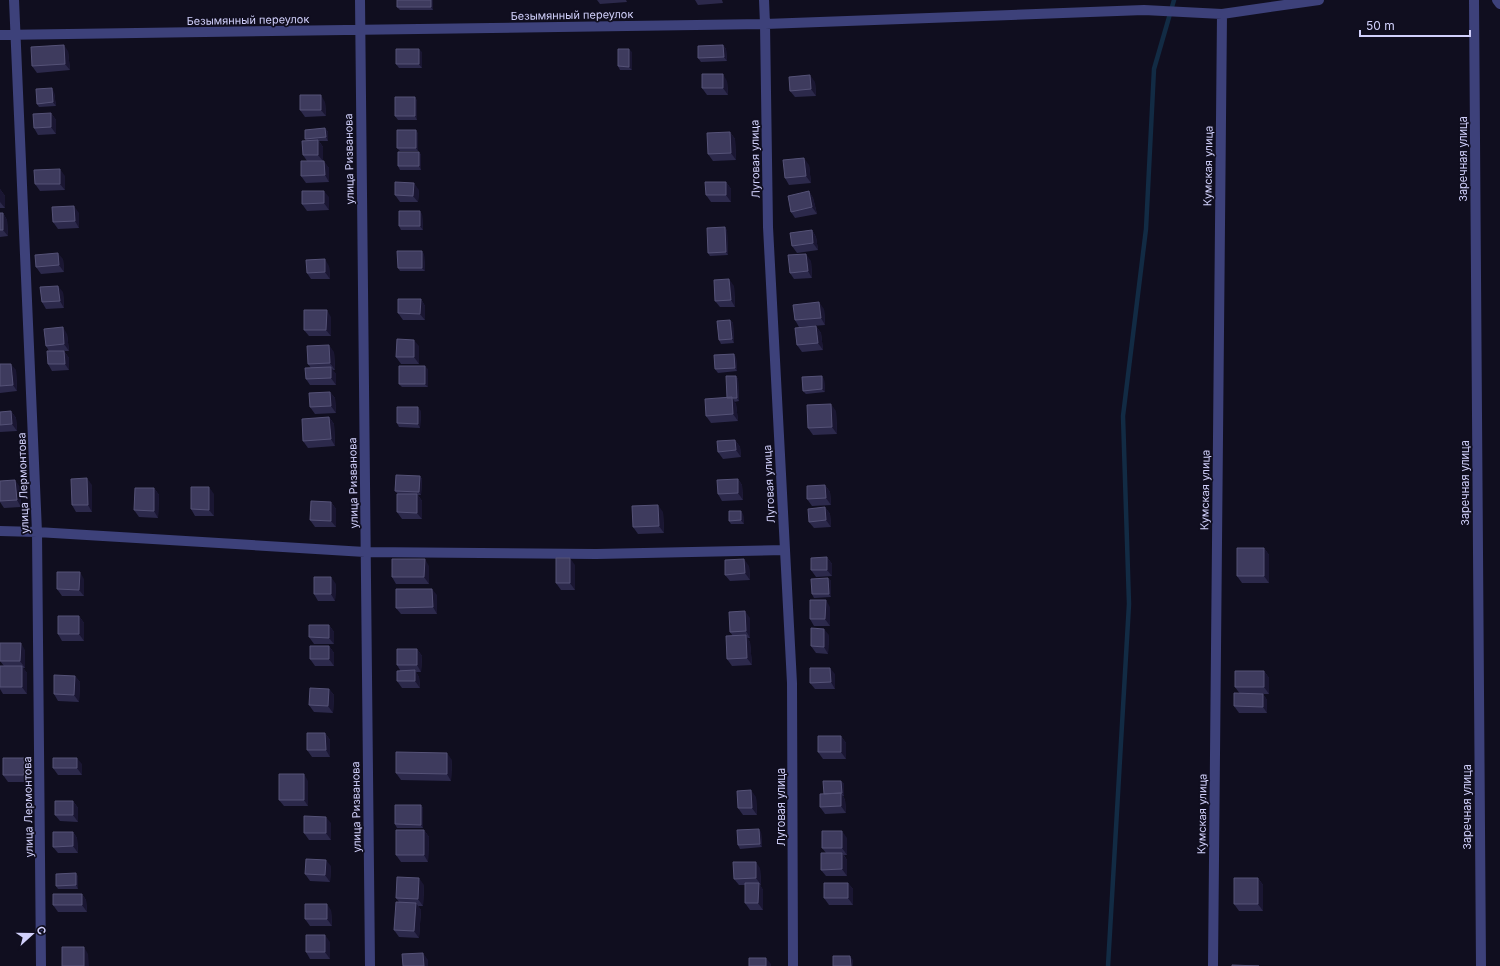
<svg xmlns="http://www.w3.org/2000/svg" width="1500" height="966" font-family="Inter,sans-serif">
<rect width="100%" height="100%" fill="#100e1f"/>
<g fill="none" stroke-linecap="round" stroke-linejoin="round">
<path stroke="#122b44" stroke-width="4.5" d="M1108 966 1129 604 1123 416 1146 229 1154 69 1174 0"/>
<path stroke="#3d417a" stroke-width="10" d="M14 0 37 532 41 966
M360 0 370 966
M764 0 765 24 768 227 792 683 793 966
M1474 0 1481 966
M1497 0 1500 4
M0 35 765 24 1144 10 1222 14 1319 0
M0 531 37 532 365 552 596 554 785 550
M1213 966 1222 14"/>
</g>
<path fill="#2c294b" d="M397 0H433V10H400L397 7Z
M597 0H626L627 2 600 4Z
M695 0H722L723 3 698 5Z
M723 45 726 49 727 61 701 62 698 58Z
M68 51 70 70 37 73 32 66Z
M422 52V68H399L396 64Z
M632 52V70H620L618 66Z
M727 81 728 95H707L702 88Z
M815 82 816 96 795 97 790 91Z
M54 92 56 106 39 107 37 104Z
M415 97 417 101V120H398L395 116Z
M325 102 326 116 305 117 300 110Z
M51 113 56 120V134L38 135 34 128Z
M325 128 328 132V141H319L323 147V161L329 168V182L306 183 301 176 307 161 303 155 307 141 305 139Z
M416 130 418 134V151H400L397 148Z
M730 132 735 139 736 160 713 161 708 154Z
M419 152 421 155V170H400L398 166Z
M809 165 811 183 789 185 785 178Z
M65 176V190L40 191 35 184Z
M726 182 731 189V202H711L706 195Z
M0 189 5 196V208H0Z
M419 190 418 202H400L395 195Z
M809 191 813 198 817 214 795 218 791 212Z
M329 197V210L307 211 302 204Z
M0 213H3L7 220 8 236 0 237Z
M79 213V228L58 229 53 222Z
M422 214 423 230H401L399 226Z
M725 227 727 231 728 255 710 256 708 253Z
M812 230 816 237 818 250 797 253 792 246Z
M424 254 425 271H400L398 268Z
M63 259 64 272 41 274 36 267Z
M811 261 812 278 794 279 790 273Z
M329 266 330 279H311L307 273Z
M734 286 735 307H720L715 301Z
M63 292 64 308 46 309 42 302Z
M421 299 425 306V320H403L398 313Z
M824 309 825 325 799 327 795 320Z
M331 317V336H309L304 330Z
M730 320 733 323 734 343 721 344 719 340Z
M816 326 821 333 823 350 802 352 797 345Z
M67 334 69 351H64L69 358V370L52 371 48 364 49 351 46 346Z
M419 346V364H401L396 357Z
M334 352 335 370H332L336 374V385H310L306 379 311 368 308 364Z
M736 357 737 371 718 373 715 369Z
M0 364 16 370 17 391 0 393Z
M428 369V387H402L399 384Z
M736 376 738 379 739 401 734 402 736 404 738 421 711 423 706 416 727 398Z
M824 379 825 392 806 394 803 391Z
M330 392 335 398 336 413 315 414 310 407Z
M11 411 16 418 17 431 0 432V412Z
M421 411 420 428 399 427 397 423Z
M836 411 837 434 813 435 808 428Z
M329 417 334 424 335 446 308 448 303 441Z
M735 440 740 447 741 457 723 459 718 452Z
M420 476 422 479 421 495H418L422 501V519H402L397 512 398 494 395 491Z
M738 479 742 485 743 500 722 501 718 494Z
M0 481 20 487 21 507 4 508 0 502Z
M92 485V512H76L72 505Z
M825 485 830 492 831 505 812 506 807 499Z
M154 488 159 495 158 518 139 517 134 510Z
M214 494V516H195L191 509Z
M331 502 336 509V527H315L310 520Z
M825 507 830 514 831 527 814 528 809 522Z
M663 512 664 533 638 534 633 527Z
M743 514 744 524H731L729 521Z
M1264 548 1269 555V583H1242L1237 576Z
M827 557 832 564V576L816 577 811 570Z
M575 565V590H561L556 583Z
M429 566V584H396L392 577Z
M749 566 750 580 730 581 725 575Z
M828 578 831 581V597L814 598 812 594Z
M84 579V596H62L57 589Z
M336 584 335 601H318L314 594Z
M437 595V614H401L396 608Z
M830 607V626H814L810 619Z
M79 616 84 623V641H62L58 634Z
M750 618V638H747L750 642 752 665 732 666 727 659 733 636 730 632Z
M329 625 334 632V644H314L309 637Z
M829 635 828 654 816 653 811 646Z
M329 646 334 653V666H315L310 659Z
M417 649 422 656 421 672H416L419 677 420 688H402L397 681 400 670 397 665Z
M25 650V668H23L27 673V694H3L0 689V666H4L0 661Z
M1264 671 1269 678V694H1263L1267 700V713H1239L1234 706 1240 694 1235 687Z
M835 674V689H815L810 683Z
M75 676 80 682 79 702 58 701 54 694Z
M329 689 334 695 333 713 314 712 309 705Z
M325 733 330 740V757H312L307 750Z
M841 736 846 743V759H823L818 752Z
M452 760 451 781 401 780 396 773Z
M28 764 29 782H8L3 775Z
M82 764V775H58L53 768Z
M308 781V806H284L279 800Z
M841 781 844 784V796H843L845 800 846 813 825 814 820 807 824 794Z
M756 797 757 815H743L738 808Z
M73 801 78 808V822L60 821 55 815Z
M421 805 423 808V828H397L395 824Z
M331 823V840H309L304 833Z
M424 830 429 837 428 862H401L396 855Z
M73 832 77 838 78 853H58L53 847Z
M761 832 762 847 740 849 738 845Z
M847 838V855H844L847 860V876H826L821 870 826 853 822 848Z
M331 866 330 882 310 881 305 874Z
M760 868 761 885H760L763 890V910H750L745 903V885H739L734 879Z
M76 873 78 877V889H58L56 886Z
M1258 878 1263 885V911H1239L1234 904Z
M848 883 853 889V905H829L824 898Z
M424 885 423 906H418L421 910 419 938 399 937 394 930 399 902 396 898Z
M82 894 86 900 87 912H58L53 905Z
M331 910 332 926H310L305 919Z
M330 942V959H310L306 952Z"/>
<path fill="#1a1632" d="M431 0H433V10L431 7Z
M64 45 68 51 70 70 65 64Z
M723 45 726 49 727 61 724 57Z
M419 49 422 52V68L419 64Z
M629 49 632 52V70L629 67Z
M723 74 727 81 728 95 723 88Z
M810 75 815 82 816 96 811 89Z
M52 88 54 92 56 106 53 102Z
M321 95 325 102 326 116 321 110Z
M415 97 417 101V120L415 116Z
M51 113 56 120V134L51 127Z
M325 128 328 132V141L326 137Z
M416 130 418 134V151L416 148Z
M730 132 735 139 736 160 731 153Z
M318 140 323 147V161L318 155Z
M419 152 421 155V170L419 166Z
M804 158 809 165 811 183 806 176Z
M324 161 329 168V182L325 175Z
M60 169 65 176V190L60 184Z
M726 182 731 189V202L726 195Z
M414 183 419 190 418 202 413 196Z
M0 189 5 196V208L0 202Z
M324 191 329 197V210L324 203Z
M809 191 813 198 817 214 812 207Z
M74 206 79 213V228L75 221Z
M420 211 422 214 423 230 420 226Z
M3 213 7 220 8 236 3 230Z
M725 227 727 231 728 255 726 252Z
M812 230 816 237 818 250 813 243Z
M422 251 424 254 425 271 422 268Z
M58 253 63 259 64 272 59 265Z
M806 254 811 261 812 278 808 271Z
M325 259 329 266 330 279 325 272Z
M729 279 734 286 735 307 731 300Z
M58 286 63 292 64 308 60 301Z
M421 299 425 306V320L420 314Z
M819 302 824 309 825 325 821 318Z
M327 310 331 317V336L326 330Z
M730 320 733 323 734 343 732 339Z
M816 326 821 333 823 350 818 343Z
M63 327 67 334 69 351 64 344Z
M414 340 419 346V364L414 357Z
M329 345 334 352 335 370 330 363Z
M64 351 69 358V370L65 364Z
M734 354 736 357 737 371 735 368Z
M11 364 16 370 17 391 13 385Z
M425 366 428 369V387L425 384Z
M331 367 336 374V385L331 378Z
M736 376 738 379 739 401 737 398Z
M822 376 824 379 825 392 822 389Z
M330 392 335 398 336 413 331 406Z
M732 397 736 404 738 421 733 414Z
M831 404 836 411 837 434 832 427Z
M418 407 421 411 420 428 418 424Z
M11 411 16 418 17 431 12 424Z
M329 417 334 424 335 446 331 439Z
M735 440 740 447 741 457 736 450Z
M420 476 422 479 421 495 419 492Z
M87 478 92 485V512L88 505Z
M738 479 742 485 743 500 738 493Z
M15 480 20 487 21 507 17 500Z
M825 485 830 492 831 505 826 498Z
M209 487 214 494V516L209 510Z
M154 488 159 495 158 518 154 511Z
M417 494 422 501V519L417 513Z
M331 502 336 509V527L331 521Z
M658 505 663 512 664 533 659 526Z
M825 507 830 514 831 527 826 520Z
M741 511 743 514 744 524 741 520Z
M1264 548 1269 555V583L1264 576Z
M827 557 832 564V576L827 570Z
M570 558 575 565V590L570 583Z
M425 559 429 566V584L424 577Z
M744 559 749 566 750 580 745 573Z
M80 572 84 579V596L79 590Z
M331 577 336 584 335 601 331 594Z
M828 578 831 581V597L829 594Z
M432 589 437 595V614L433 607Z
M826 600 830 607V626L825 619Z
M745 611 750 618V638L746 631Z
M79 616 84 623V641L79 634Z
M329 625 334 632V644L329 638Z
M824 629 829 635 828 654 824 647Z
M746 635 750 642 752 665 747 658Z
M21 643 25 650V668L20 661Z
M329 646 334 653V666L329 659Z
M417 649 422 656 421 672 417 665Z
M22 666 27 673V694L22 687Z
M830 668 835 674V689L831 682Z
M415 670 419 677 420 688 415 681Z
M1264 671 1269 678V694L1264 687Z
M75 676 80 682 79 702 74 695Z
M329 689 334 695 333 713 328 706Z
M1263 694 1267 700V713L1263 707Z
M325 733 330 740V757L326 750Z
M841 736 846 743V759L841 752Z
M447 753 452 760 451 781 447 774Z
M24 758 28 764 29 782 24 775Z
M77 758 82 764V775L77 768Z
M304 774 308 781V806L304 800Z
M841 781 844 784V796L842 793Z
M751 790 756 797 757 815 752 808Z
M841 793 845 800 846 813 841 806Z
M73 801 78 808V822L73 815Z
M421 805 423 808V828L421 825Z
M326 817 331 823V840L326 833Z
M759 829 761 832 762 847 760 844Z
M424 830 429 837 428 862 424 855Z
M842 831 847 838V855L842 848Z
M73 832 77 838 78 853 73 846Z
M842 853 847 860V876L842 869Z
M326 860 331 866 330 882 325 875Z
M756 862 760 868 761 885 756 878Z
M76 873 78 877V889L76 885Z
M419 878 424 885 423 906 418 899Z
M1258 878 1263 885V911L1258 904Z
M759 883 763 890V910L758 903Z
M848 883 853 889V905L848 898Z
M82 894 86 900 87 912 82 905Z
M416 903 421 910 419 938 414 931Z
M327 904 331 910 332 926 327 919Z
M325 935 330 942V959L325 952Z
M84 947 88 954 89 966H84Z
M423 953 428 960V966H424Z
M850 956 853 960V966H851Z
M766 958 771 964V966H766Z"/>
<path fill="#3e3b5e" stroke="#555277" d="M397 0H431V7H397Z
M64 45 65 64 32 66 31 47Z
M723 45 724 57 698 58V46Z
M396 49H419V64H396Z
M618 49H629V67L618 66Z
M702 74H723V88H702Z
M810 75 811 89 790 91 789 77Z
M52 88 53 102 37 104 36 89Z
M300 95H321V110H300Z
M395 97H415V116H395Z
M51 113V127L34 128 33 114Z
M325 128 326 137 305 139V130Z
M397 130H416V148H397Z
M730 132 731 153 708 154 707 133Z
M318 140V155H303L302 141Z
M398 152H419V166H398Z
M804 158 806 176 785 178 783 160Z
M301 161H324L325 175 301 176Z
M60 169V184H35L34 170Z
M395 182 414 183 413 196 395 195Z
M705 182H726V195H706Z
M302 191H324V203L302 204Z
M809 191 812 207 791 212 788 196Z
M74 206 75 221 53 222 52 207Z
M399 211H420V226H399Z
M0 213H3V230H0Z
M725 227 726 252 708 253 707 228Z
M812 230 813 243 792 246 790 233Z
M397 251H422V268H398Z
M58 253 59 265 36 267 35 255Z
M806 254 808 271 790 273 788 255Z
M325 259V272L307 273 306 260Z
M729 279 731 300 715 301 714 280Z
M58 286 60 301 42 302 40 287Z
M398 299H421L420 314 398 313Z
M819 302 821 318 795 320 793 305Z
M304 310H327L326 330H304Z
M730 320 732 339 719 340 717 321Z
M816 326 818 343 797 345 795 328Z
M63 327 64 344 46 346 44 329Z
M397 339 414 340V357H396Z
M329 345 330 363 308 364 307 346Z
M47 351H64L65 364H48Z
M734 354 735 368 715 369 714 355Z
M0 364H11L13 385 0 386Z
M399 366H425V384H399Z
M331 367V378L306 379 305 368Z
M726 376H736L737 398H727Z
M822 376V389L803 391 802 377Z
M330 392 331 406 310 407 309 393Z
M732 397 733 414 706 416 705 399Z
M831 404 832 427 808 428 807 405Z
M397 407H418V424L397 423Z
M11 411 12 424 0 425V412Z
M329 417 331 439 303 441 302 419Z
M735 440 736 450 718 452 717 441Z
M396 475 420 476 419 492 395 491Z
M87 478 88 505H72L71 479Z
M738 479V493L718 494 717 480Z
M15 480 17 500 0 501V481Z
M825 485 826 498 807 499V486Z
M191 487H209V510L191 509Z
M135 488H154V511L134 510Z
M397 494H417V513L397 512Z
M311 501 331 502V521L310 520Z
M658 505 659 526 633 527 632 506Z
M825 507 826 520 809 522 808 509Z
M729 511H741V520L729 521Z
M1237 548H1264V576H1237Z
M827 557V570H811V558Z
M556 558H570V583H556Z
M392 559H425L424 577H392Z
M744 559 745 573 725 575V560Z
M57 572H80L79 590 57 589Z
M314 577H331V594H314Z
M828 578 829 594H812L811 579Z
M396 589H432L433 607 396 608Z
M810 600H826L825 619H810Z
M745 611 746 631 730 632 729 612Z
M58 616H79V634H58Z
M309 625H329V638L309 637Z
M811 628 824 629V647L811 646Z
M746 635 747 658 727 659 726 636Z
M0 643H21L20 661H0Z
M310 646H329V659H310Z
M397 649H417V665H397Z
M0 666H22V687H0Z
M810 668H830L831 682 810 683Z
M415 670V681H397V671Z
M1235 671H1264V687H1235Z
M54 675 75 676 74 695 54 694Z
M310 688 329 689 328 706 309 705Z
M1234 693 1263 694V707L1234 706Z
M307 733H325L326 750H307Z
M818 736H841V752H818Z
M396 752 447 753V774L396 773Z
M3 758H24V775H3Z
M53 758H77V768H53Z
M279 774H304V800H279Z
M823 781H841L842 793 824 794Z
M751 790 752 808H738L737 791Z
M841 793V806L820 807V794Z
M55 801H73V815H55Z
M395 805H421V825L395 824Z
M304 816 326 817V833H304Z
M759 829 760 844 738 845 737 830Z
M396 830H424V855H396Z
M822 831H842V848H822Z
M53 832H73V846L53 847Z
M821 853H842V869L821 870Z
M306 859 326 860 325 875 305 874Z
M733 862H756V878L734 879Z
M76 873V885L56 886V874Z
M397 877 419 878 418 899 396 898Z
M1234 878H1258V904H1234Z
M745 883H759L758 903H745Z
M824 883H848V898H824Z
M53 894H82V905H53Z
M396 902 416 903 414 931 394 930Z
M305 904H327V919H305Z
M306 935H325V952H306Z
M62 947H84V966H62Z
M423 953 424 966H403L402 954Z
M833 956H850L851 966H833Z
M749 958H766V966H749Z
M1232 965 1259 966H1232Z"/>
<g text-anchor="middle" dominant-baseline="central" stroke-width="3.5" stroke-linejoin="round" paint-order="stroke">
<g font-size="11" fill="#d1d0fb" stroke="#100e1f">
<text transform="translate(572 15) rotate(-1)">Безымянный переулок</text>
<text transform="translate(248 20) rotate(-1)">Безымянный переулок</text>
<text transform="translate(349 159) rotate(-91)">улица Ризванова</text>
<text transform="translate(755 159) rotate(-91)">Луговая улица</text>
<text transform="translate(1463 159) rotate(-90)">Заречная улица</text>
<text transform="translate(1208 166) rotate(-89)">Кумская улица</text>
<text transform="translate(23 483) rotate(-92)">улица Лермонтова</text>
<text transform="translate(353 483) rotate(-91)">улица Ризванова</text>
<text transform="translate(1465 483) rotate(-90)">Заречная улица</text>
<text transform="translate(769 484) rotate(-93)">Луговая улица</text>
<text transform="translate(1205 490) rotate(-89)">Кумская улица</text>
<text transform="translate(28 807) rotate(-91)">улица Лермонтова</text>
<text transform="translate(356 807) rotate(-91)">улица Ризванова</text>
<text transform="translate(781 807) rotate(-90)">Луговая улица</text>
<text transform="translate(1467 807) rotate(-90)">Заречная улица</text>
<text transform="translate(1202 814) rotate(-89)">Кумская улица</text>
</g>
</g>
<g transform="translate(32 934) rotate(69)" stroke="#100e1f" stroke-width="3" paint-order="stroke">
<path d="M0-3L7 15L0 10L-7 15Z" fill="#d1d0fb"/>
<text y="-6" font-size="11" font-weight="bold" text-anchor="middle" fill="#d1d0fb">С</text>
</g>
<path d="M1360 30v6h110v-6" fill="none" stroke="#d1d0fb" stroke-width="2"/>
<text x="1366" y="30" font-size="12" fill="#d1d0fb" stroke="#100e1f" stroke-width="3" paint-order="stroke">50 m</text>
</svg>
